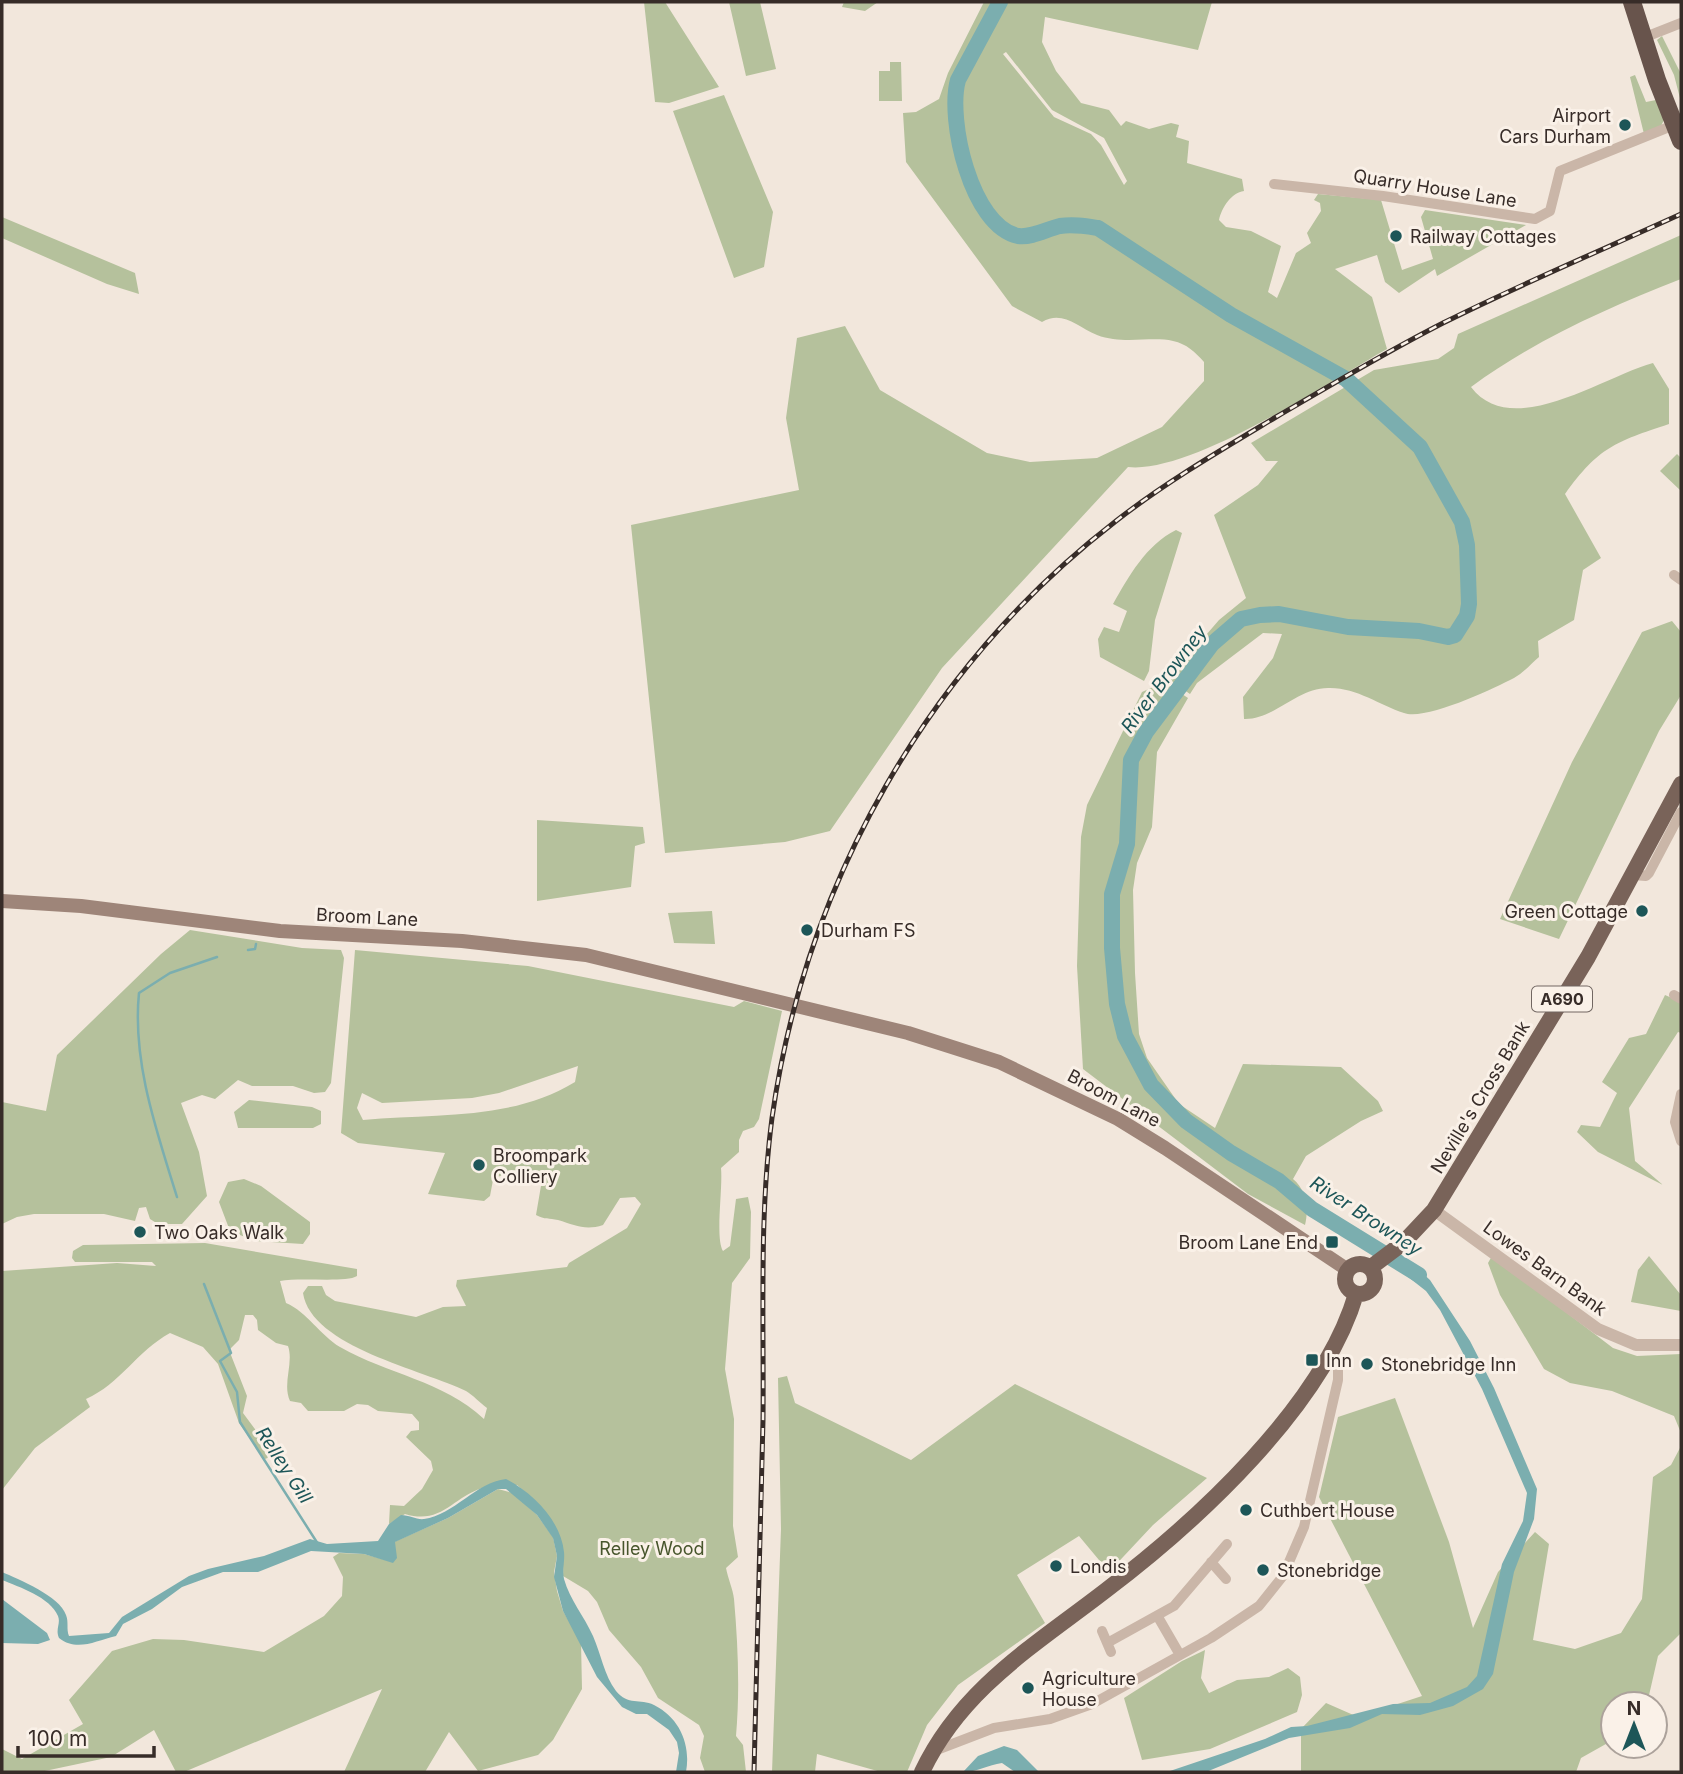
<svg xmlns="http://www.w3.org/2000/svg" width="1683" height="1774" font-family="Inter,sans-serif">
<rect width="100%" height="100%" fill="#f2e7dc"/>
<path fill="#b5c19c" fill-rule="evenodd" d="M644 2H665L719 87 669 103 655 102Z
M729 2H760L776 69 746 76Z
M844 2H878L865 11 842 7Z
M984 2H1212L1198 50 1045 17 1042 42 1056 71 1081 103 1109 110 1121 126 1126 121 1149 129 1171 123 1179 125 1176 137 1189 141 1187 163 1242 179 1244 191C1231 193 1222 207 1219 220L1226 227 1251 231 1281 246 1268 292 1277 298 1296 253 1311 243 1307 233 1321 211 1320 203 1314 200 1318 194 1381 200 1402 270 1433 259 1421 217 1425 210 1526 225 1437 276 1435 269 1399 293 1385 282 1377 255 1335 269 1372 297 1387 349C1328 382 1193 474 1128 467L942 668 830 831 785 842 665 853 631 525 799 490 786 418 797 338 845 326 880 390 987 453 1030 462 1097 458 1162 427 1204 381V362C1195 352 1187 344 1173 341 1151 336 1123 345 1097 335 1077 327 1063 310 1042 322L1012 306 906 162 903 113 916 112 939 99 948 73ZM1006 52 1052 110 1104 138 1127 181 1124 185 1101 145 1091 134 1054 117 1003 54Z
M1662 36 1681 74V102L1674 75 1657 40Z
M890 62H901L902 101H879V71H890Z
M1635 75 1646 102 1656 100 1664 120 1661 126 1644 134 1630 77Z
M724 95 773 212 764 267 734 278 673 111Z
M2 217 135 273 139 294 107 284 2 238Z
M1681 235V279C1607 308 1535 340 1471 387 1512 441 1602 377 1653 363L1669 389V424C1615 442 1599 447 1565 494L1601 558 1583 570 1574 620 1538 641 1539 657C1531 664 1523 673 1514 678 1493 689 1425 721 1404 713 1379 705 1356 687 1328 688 1297 688 1274 720 1244 719L1243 697 1273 658 1282 634 1263 633 1197 683 1190 694 1168 679 1219 620 1246 598 1214 515 1258 485 1278 461H1266L1251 443 1374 370 1438 359 1454 348 1458 334Z
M1677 454 1681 458V491L1660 471Z
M1176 530 1182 533 1155 620 1149 671 1144 681 1100 657 1098 639 1104 627 1119 632 1127 611 1113 604C1129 576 1146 545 1176 530Z
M1672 621 1681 632V695L1659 731 1559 939 1500 919 1572 762 1642 632Z
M1164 682 1188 698 1157 752 1152 827 1137 863 1133 890 1135 973 1139 1034 1147 1058 1179 1104 1215 1128 1243 1064 1341 1067 1378 1101 1383 1111 1361 1121 1306 1156 1293 1179C1306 1189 1309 1210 1305 1225L1248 1194 1083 1069 1077 966 1081 837 1087 805 1142 692Z
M537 820 643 827 645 843 635 846 631 887 537 901Z
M712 911 715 944 674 943 668 913Z
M190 930 302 948 341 950 344 958 331 1083 325 1092 314 1093 293 1086H252L238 1080 215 1099 202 1095 181 1103 199 1152 207 1196 182 1224H158L150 1219 146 1207 139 1208 135 1221 104 1214H34L17 1217 2 1224V1102L46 1111 57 1055 161 954Z
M355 950 528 966 734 1007 744 1001 782 1011 759 1119 754 1127 743 1131 739 1140V1152L721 1168C723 1189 715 1238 723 1251L730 1246 736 1199 748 1197 751 1212 750 1258 732 1283 725 1369 734 1419 733 1526 738 1557 726 1568C728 1579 733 1589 734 1599 738 1645 740 1691 736 1736L743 1745 746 1772H705L700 1758 704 1736 699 1725 658 1698 641 1667 609 1630 597 1602 588 1591 563 1576C565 1531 548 1513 517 1485 506 1486 493 1485 482 1488 452 1498 441 1525 405 1514L389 1524 390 1505 404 1506 422 1489 433 1470 431 1461 406 1437 411 1431 419 1430V1422L412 1414 378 1411 368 1405 357 1404 344 1411H308L301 1403 290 1401C282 1384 294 1363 288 1346L276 1343 258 1330 257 1320 253 1315H245L239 1340 229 1350 247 1396 243 1413 274 1455 265 1459 239 1423 218 1364 203 1347 170 1333C137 1351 120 1384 86 1399L90 1407 35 1448 2 1490V1271L117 1263 156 1266 152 1262H75L72 1258 73 1251 83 1245 205 1243 357 1269V1276C346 1283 300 1277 280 1281L286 1303C307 1312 320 1335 340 1347 389 1375 442 1380 484 1419L487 1408C480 1403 473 1395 466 1391 424 1370 311 1347 303 1293L308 1286H322L326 1295 335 1301 416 1317 443 1307 466 1306 456 1286 457 1280 567 1267 569 1263 627 1228 641 1204 635 1197 620 1198 603 1225C585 1231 575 1225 558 1220 549 1218 545 1220 536 1215L542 1180 536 1172C518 1168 509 1170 493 1180L490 1196 484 1201 428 1194 445 1153 358 1143 341 1133ZM578 1066 575 1082C512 1121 434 1113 363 1120L357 1108 362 1093 382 1103 472 1098 499 1093Z
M1665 995 1681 1002V1033L1678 1032 1629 1108 1635 1161 1663 1185 1598 1152 1577 1132 1581 1125 1600 1127 1617 1093 1602 1082 1629 1038 1646 1034Z
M249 1100 312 1107 321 1111V1124L313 1128H238L234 1112Z
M244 1179 261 1186 310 1222V1234L303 1244 255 1241 230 1231 219 1202 228 1182Z
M1492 1256 1613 1348 1637 1356 1681 1354V1433L1674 1416 1612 1391 1570 1383 1544 1369 1500 1295 1488 1263Z
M1649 1256 1681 1295V1311L1631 1302 1638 1270Z
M787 1376 795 1403 911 1460 1015 1384 1207 1478 1153 1525 1109 1572 1079 1536 1017 1575 1045 1623 958 1685 927 1725 907 1772H881L817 1754 815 1772H772L781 1529 778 1378Z
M1395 1398 1449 1542 1473 1628 1498 1572 1535 1532 1549 1544 1533 1640 1575 1649 1621 1633 1642 1599 1653 1477 1671 1465 1681 1446V1633L1658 1656 1647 1704H1613V1740L1581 1758 1576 1772H1301V1729L1326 1703 1358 1717 1422 1696 1319 1497 1338 1417Z
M498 1489 513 1493 537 1515 553 1537 557 1556 554 1572 557 1591 563 1611 581 1642 582 1689 553 1740 538 1755 478 1771 449 1732 425 1772H344L382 1689 184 1772H176L154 1730 111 1757 40 1772H2V1749L22 1759 83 1724 69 1700 112 1651 153 1639 184 1640 264 1652 324 1616 342 1596 343 1577 333 1557 339 1553 364 1554 393 1562 394 1542 448 1518Z
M1205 1650 1201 1678 1209 1693 1237 1680 1269 1677 1288 1668 1300 1677 1302 1695 1297 1712 1210 1749 1142 1760 1124 1698 1182 1661Z"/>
<path fill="#7baeaf" d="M1407 1259 1430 1280 1470 1341 1494 1388 1537 1489 1534 1519 1514 1572 1493 1674 1483 1689 1453 1706 1420 1715 1382 1714 1350 1728 1289 1738 1206 1772H1167L1265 1739 1291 1727 1307 1726 1393 1704 1430 1703 1467 1687 1477 1676 1502 1564 1523 1521 1527 1493 1482 1389 1440 1310 1426 1291 1398 1269Z
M506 1479C533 1493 561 1521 564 1552 565 1561 562 1570 564 1579 570 1600 584 1616 593 1636 601 1654 604 1675 616 1691 628 1706 640 1698 654 1705 680 1718 691 1745 686 1772H676L679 1753 677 1742 669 1730 647 1714H636L622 1707 597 1677 563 1611 554 1577 557 1556 553 1538 537 1515 506 1489H498L448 1518 395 1542 397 1558 393 1563 364 1554 311 1551 258 1572H223L182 1587 152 1609 123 1624 116 1636C95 1641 77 1652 59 1638 55 1629 61 1624 58 1616 50 1597 19 1587 2 1580V1572C18 1579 60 1596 66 1615 69 1622 66 1629 69 1636L109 1633 122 1617 189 1576 208 1569 264 1556 310 1539 327 1544 378 1541 389 1524 401 1515C409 1515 417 1520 424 1519 454 1515 476 1482 506 1479Z
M2 1599 47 1633 50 1640 38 1644 2 1643Z
M1004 1746 1017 1750 1039 1772H1015L1002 1763C988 1765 977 1772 963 1772L978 1756Z"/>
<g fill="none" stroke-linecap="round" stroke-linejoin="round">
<path stroke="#7baeaf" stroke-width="2.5" d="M248 950 255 949 256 944
M177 1197C157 1132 132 1062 139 993L170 973 217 957
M204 1284 231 1353 220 1361 237 1392 240 1422 318 1544"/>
<path stroke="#7baeaf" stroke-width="16" d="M1000 2 958 80C947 119 971 226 1018 236 1032 238 1047 229 1060 226 1073 224 1085 226 1098 228L1231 315 1346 379 1420 447 1462 522 1467 545 1469 604 1467 616 1455 635 1448 637 1419 631 1348 627 1279 614 1260 615 1241 619 1212 644 1146 732 1131 760 1127 844 1112 894V948L1117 1004 1125 1036 1151 1085 1186 1121 1231 1153 1279 1181 1312 1209 1419 1275"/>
<path stroke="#cab6a8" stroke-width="10" d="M1643 38 1681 23
M1274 184 1383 196 1535 219 1550 211 1560 171 1674 125
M1674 575 1681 580
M1633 875 1646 876 1649 873 1681 812
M1674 995 1681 999
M1681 1094 1675 1122 1681 1141
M1211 1562 1226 1579
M1158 1617 1180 1655
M1102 1631 1111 1652
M1109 1642 1174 1606 1227 1544
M934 1751 994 1728 1050 1719 1092 1704 1211 1638 1259 1606 1283 1576 1304 1527 1338 1380V1363L1331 1351"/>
<path stroke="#cab6a8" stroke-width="12" d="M1434 1210 1598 1329 1636 1345H1681"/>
<path stroke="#9e8579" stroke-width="14" d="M2 901 81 906 280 931 462 941 586 955 908 1033 999 1062 1118 1119 1165 1148 1348 1270"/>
<path stroke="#796359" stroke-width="16" d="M1345 1279a15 15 0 1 1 30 0a15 15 0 1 1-30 0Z
M1370 1268 1403 1243 1434 1210 1588 957 1681 784
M922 1772C961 1689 1035 1645 1105 1591 1196 1522 1323 1406 1356 1294"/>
<path stroke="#68544c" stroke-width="18" d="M1632 2 1657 80 1681 141"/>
<defs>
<path id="rail" d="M754 1772C756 1655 761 1537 763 1420 764 1319 759 1217 772 1118 805 883 928 666 1116 521 1166 482 1221 450 1276 417 1331 385 1386 352 1443 323 1521 284 1602 250 1681 214"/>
</defs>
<use href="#rail" stroke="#372c28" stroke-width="5"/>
<use href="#rail" stroke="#faf1e8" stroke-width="2.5" stroke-dasharray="8" stroke-linecap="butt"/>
</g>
<g fill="#1d5658" stroke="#faf1e8" stroke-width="2.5">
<circle cx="1625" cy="125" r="7"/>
<circle cx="1396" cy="236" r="7"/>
<circle cx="1642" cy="911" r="7"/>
<circle cx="807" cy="930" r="7"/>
<circle cx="479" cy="1165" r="7"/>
<circle cx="140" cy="1232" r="7"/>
<rect x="1325" y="1235" width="14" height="14" rx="3.5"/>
<rect x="1305" y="1353" width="14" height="14" rx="3.5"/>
<circle cx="1367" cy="1364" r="7"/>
<circle cx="1246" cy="1510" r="7"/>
<circle cx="1056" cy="1566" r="7"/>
<circle cx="1263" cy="1570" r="7"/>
<circle cx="1028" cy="1688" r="7"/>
</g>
<g text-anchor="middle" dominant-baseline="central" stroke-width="6" stroke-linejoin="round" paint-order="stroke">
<rect fill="#faf1e8" stroke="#726762" stroke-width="2" x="1532" y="986.5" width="60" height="25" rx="5"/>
<g font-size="16" font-weight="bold" fill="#372c28">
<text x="1562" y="999">A690</text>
</g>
<g font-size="18" fill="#372c28" stroke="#faf1e8" text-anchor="start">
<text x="1611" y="115" text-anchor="end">Airport<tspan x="1611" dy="21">Cars Durham</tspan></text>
<text x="1410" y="236">Railway Cottages</text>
<text x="1628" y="911" text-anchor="end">Green Cottage</text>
<text x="821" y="930">Durham FS</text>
<text x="493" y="1155">Broompark<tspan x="493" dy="21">Colliery</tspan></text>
<text x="154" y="1232">Two Oaks Walk</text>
<text x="1318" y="1242" text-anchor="end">Broom Lane End</text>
<text x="1326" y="1360">Inn</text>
<text x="1381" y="1364">Stonebridge Inn</text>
<text x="1260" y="1510">Cuthbert House</text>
<text x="1070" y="1566">Londis</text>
<text x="1277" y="1570">Stonebridge</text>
<text x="1042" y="1678">Agriculture<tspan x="1042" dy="21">House</tspan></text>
</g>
<g font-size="18" fill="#372c28" stroke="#faf1e8">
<text transform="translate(1435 188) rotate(9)">Quarry House Lane</text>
<text transform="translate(367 917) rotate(3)">Broom Lane</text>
<text transform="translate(1480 1097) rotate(-59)">Neville's Cross Bank</text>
<text transform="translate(1114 1098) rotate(28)">Broom Lane</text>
<text transform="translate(1545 1268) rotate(36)">Lowes Barn Bank</text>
</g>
<g font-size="18" fill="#47552c" stroke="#faf1e8">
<text x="652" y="1548">Relley Wood</text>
</g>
<g font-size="19" font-style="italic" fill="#1d5658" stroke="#faf1e8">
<text transform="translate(1164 679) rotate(-53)">River Browney</text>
<text transform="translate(1366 1216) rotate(33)">River Browney</text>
<text transform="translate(284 1465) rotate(57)">Relley Gill</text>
</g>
</g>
<rect width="1683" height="1774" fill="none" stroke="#372c28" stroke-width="7"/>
<g transform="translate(1634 1725)"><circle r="33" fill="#faf1e8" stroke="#aca29b" stroke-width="2"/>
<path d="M0-5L12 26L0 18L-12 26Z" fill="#1d5658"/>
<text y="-10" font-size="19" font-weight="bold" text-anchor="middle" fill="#372c28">N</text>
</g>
<path d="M18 1746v10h136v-10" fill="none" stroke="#372c28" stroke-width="3.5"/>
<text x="28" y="1746" font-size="21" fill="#372c28" stroke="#faf1e8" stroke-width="5" paint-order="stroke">100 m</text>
</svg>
